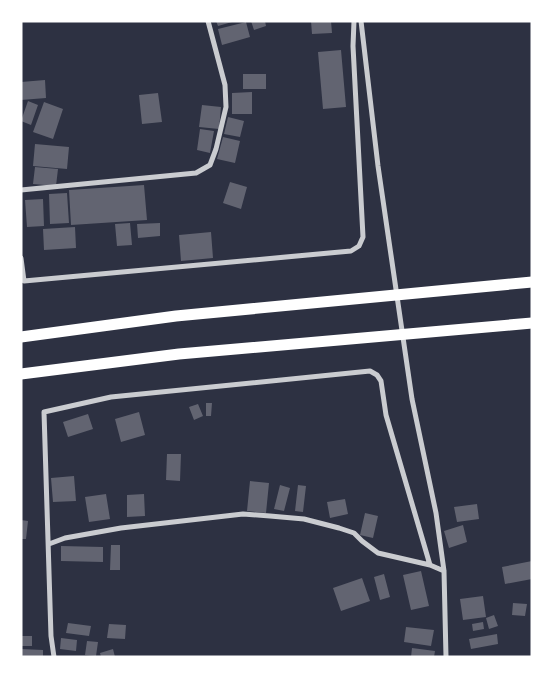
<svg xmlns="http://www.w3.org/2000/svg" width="553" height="678" font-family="'Noto Sans',sans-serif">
<rect width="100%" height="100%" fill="#2d3142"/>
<path fill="#626471" d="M216 21H232V22L218 26Z
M251 21H265L266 26 254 30Z
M311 21H331L332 33 312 34Z
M246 22 250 37 222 45 218 29Z
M341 50 346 107 323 109 318 52Z
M243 74H266V89H243Z
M45 80 46 98 21 100V82Z
M252 92V114H232V93Z
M158 93 162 122 142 124 139 95Z
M28 101 38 105 31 125 21 121Z
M44 102 63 109 53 139 33 132Z
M202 105 221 107 219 129 199 127Z
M228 117 244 121 240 137 224 134Z
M200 129 214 131 210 153 197 150Z
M223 137 240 141 235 163 217 159Z
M35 144 69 147 67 169 33 166Z
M35 167 58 169 56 186 33 184Z
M230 182 247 187 241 209 223 203Z
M144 185 147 220 71 225 69 190Z
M67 193 69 223 50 224 49 194Z
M43 199 44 226 27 227 25 200Z
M130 223 132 245 117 246 115 224Z
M160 223V236L138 238 137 224Z
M75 227 76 248 44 250 43 229Z
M211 232 213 258 181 261 179 235Z
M206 403H212L211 416H206Z
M198 404 203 416 194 420 189 407Z
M139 412 145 435 121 442 115 419Z
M88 414 93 429 68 437 63 422Z
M167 454H181L180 481 166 480Z
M74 476 76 501 53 502 51 478Z
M250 481 269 483 266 513 247 511Z
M280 485 290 488 284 511 274 509Z
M298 485 306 486 303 512 295 511Z
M106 494 110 519 89 522 85 497Z
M144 494 145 516 127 517V495Z
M345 499 348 514 330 518 327 502Z
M477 504 479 519 457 522 454 507Z
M365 513 378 516 373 538 360 535Z
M21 520 28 521 26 539H21Z
M463 525 467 542 449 548 444 531Z
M111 545H120V570H110Z
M61 546 103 547V562L61 561Z
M532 561V579L505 584 502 567Z
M421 571 429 606 411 610 403 575Z
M384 574 390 597 380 600 374 577Z
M362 578 370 601 341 611 333 588Z
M483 596 486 617 463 620 460 599Z
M513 603 527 604 525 616 512 615Z
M494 615 498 626 489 629 486 618Z
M483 622 484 629 473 631 472 624Z
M68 623 91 626 89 636 66 633Z
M109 624 126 625 125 639 107 638Z
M406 627 434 630 431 646 404 642Z
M497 634 498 644 471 649 469 639Z
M21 636H32V646H21Z
M61 638 77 640 76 651 60 649Z
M87 641 98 642 96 656 85 655Z
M412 648 435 651 434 657H411Z
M21 649 43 650V657H21Z
M113 649 115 657H101L100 653Z"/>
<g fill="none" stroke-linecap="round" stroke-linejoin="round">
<path stroke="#caccd0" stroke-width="5" d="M361 21 378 166 412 399 436 513 444 571 446 657
M21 190 196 173 210 165 216 149 226 107 225 85 208 21
M21 258 24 281 351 251 359 246 363 237 353 46 354 21
M49 544 65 538 121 528 243 514 270 516 304 519 339 528 354 533 362 541 378 553 430 565 444 571
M54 657 51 636 44 412 111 397 370 371 377 375 381 381 386 415 430 565"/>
<path stroke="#fff" stroke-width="11" d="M21 337 176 316 532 282
M21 374 179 354 532 323"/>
</g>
<rect width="553" height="678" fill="none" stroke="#ffffff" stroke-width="45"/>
</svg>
